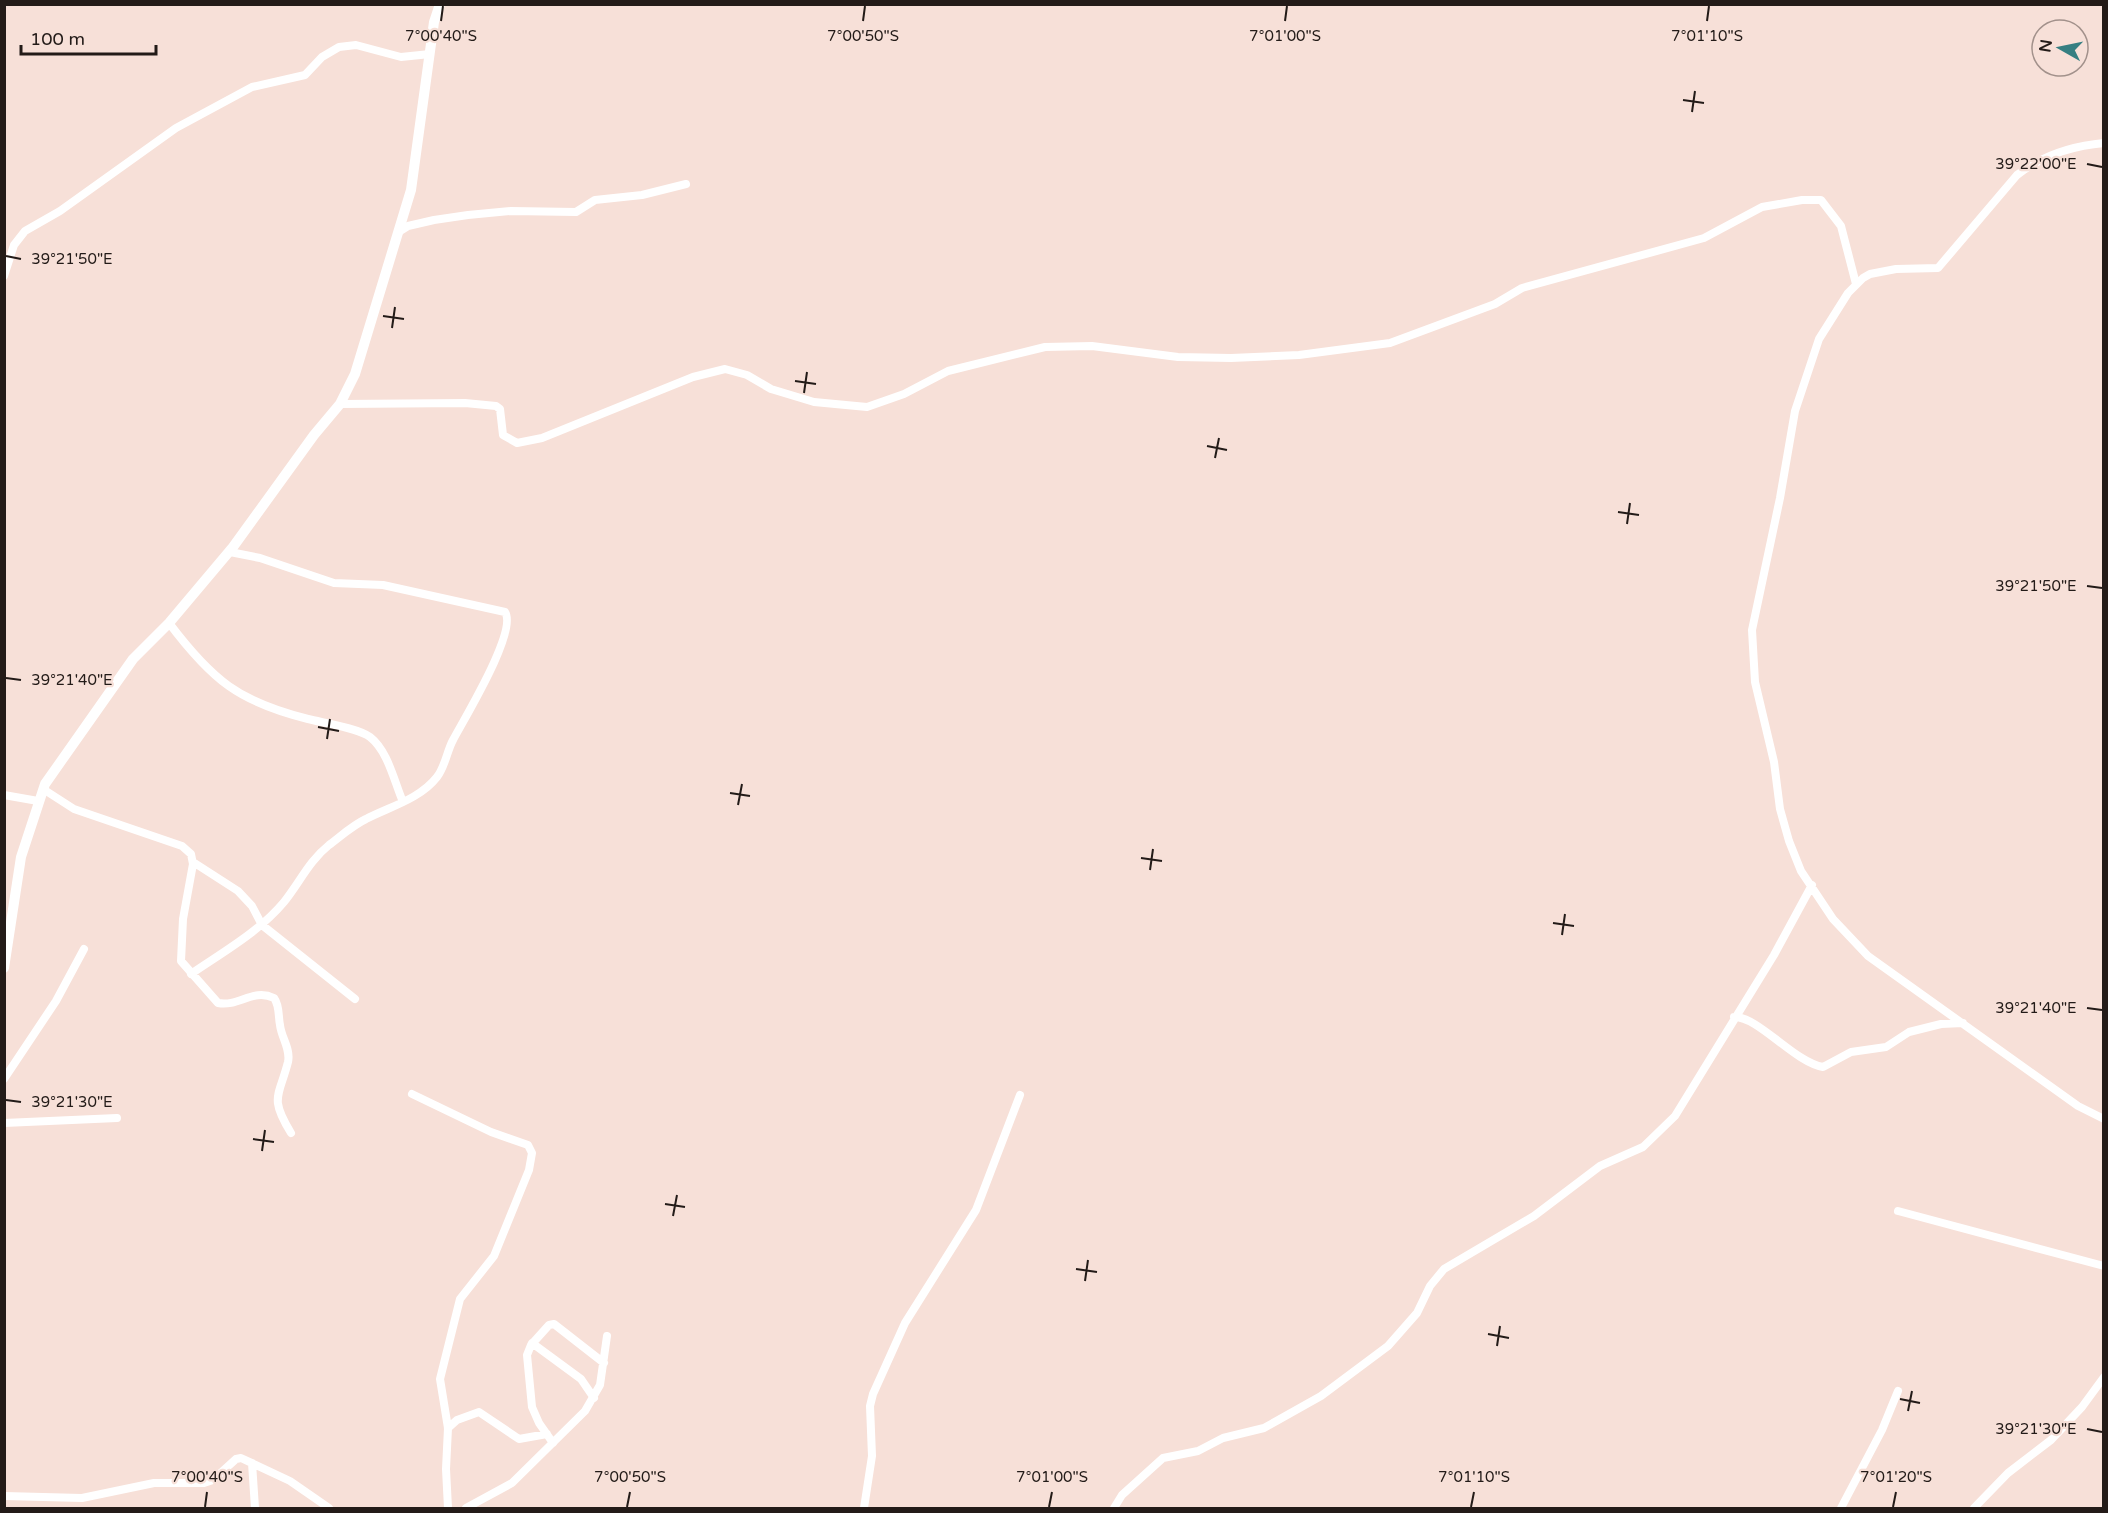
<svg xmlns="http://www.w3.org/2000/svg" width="2108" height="1513" font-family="'Varela Round',sans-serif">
<rect width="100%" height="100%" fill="#f7e0d8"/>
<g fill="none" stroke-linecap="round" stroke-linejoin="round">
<path stroke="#fff" stroke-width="8" d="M2104 143C2071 146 2043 155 2017 175L1938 268 1896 269 1870 274 1863 278 1848 293 1819 339 1795 411 1780 498 1752 630 1755 682 1774 762 1780 809 1789 841 1801 871 1833 919 1868 956 2078 1106 2104 1119
M400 231 408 226 434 220 468 215 511 211 576 212 595 200 642 195 686 184
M4 276 14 245 25 231 60 211 176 128 252 87 305 75 322 57 339 47 356 45 401 57 430 54
M340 404 465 403 496 406 500 409 503 435 517 443 542 438 693 377 725 369 747 375 771 389 814 402 867 407 904 394 948 371 1045 347 1092 346 1178 357 1231 358 1299 355 1390 343 1495 304 1522 288 1704 238 1762 207 1802 200H1821L1841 226 1856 284
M169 623C212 680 239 702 308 719 324 723 358 728 370 737 388 751 394 781 403 802
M43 789 74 809 182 846 191 854 193 864 183 919 181 961 218 1003C239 1007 253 988 274 998 280 1006 278 1016 280 1025 281 1037 291 1049 288 1062 279 1097 269 1097 291 1133
M4 795 38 801
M193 862 238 891 252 906 262 925 355 999
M191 974C223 952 259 932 284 902 300 882 309 861 329 845 341 836 353 825 366 819 389 807 420 799 437 777 445 767 447 751 453 740 464 719 518 631 505 612L383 585 334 583 260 558 230 552
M1734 1017C1758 1016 1794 1062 1823 1067L1851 1052 1886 1047 1909 1032 1941 1024 1963 1023
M4 1079 56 1001 84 949
M412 1094 491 1132 528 1145 532 1153 529 1170 494 1256 460 1299 440 1379 448 1428 446 1469 448 1508
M4 1123 117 1118
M1898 1211 2104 1266
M532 1343 581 1379 594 1398
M448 1428 457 1420 479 1412 519 1439 547 1434
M553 1443 539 1423 532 1407 527 1355 531 1345 549 1325 554 1324 604 1363
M252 1463 255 1508
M4 1496 82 1498 154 1483H204L213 1480 236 1459 241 1458 290 1481 329 1508
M466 1508 512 1483 585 1411 600 1385 607 1336
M864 1508 872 1456 870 1406 873 1394 905 1323 976 1210 1020 1095
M1114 1508 1122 1495 1163 1458 1198 1451 1223 1438 1264 1428 1321 1396 1388 1346 1417 1313 1430 1286 1444 1269 1534 1216 1600 1166 1643 1147 1675 1116 1774 955 1812 885
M1841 1508 1882 1430 1898 1391
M1974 1508 2008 1473 2051 1440 2082 1407 2104 1377"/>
<path stroke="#fff" stroke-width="10" d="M4 968 21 857 45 784 133 659 169 623 233 547 314 435 340 404 355 374 411 190 434 22 440 4"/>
</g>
<path fill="none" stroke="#231b18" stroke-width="2" d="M441 21 443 6M863 21 865 6M1285 21 1287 6M1707 21 1709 6M1683 100 1704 103M1692 112 1695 91M2087 164 2102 167M6 256 21 259M383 316 404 319M392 328 395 307M795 381 816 384M804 393 807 372M1207 446 1227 450M1215 458 1219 438M1618 512 1639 515M1627 524 1630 503M2087 586 2102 588M6 678 21 680M318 727 339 731M327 739 330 719M730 793 750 796M738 805 742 784M1141 858 1162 861M1150 870 1153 849M1553 923 1574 926M1562 935 1565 914M2087 1008 2102 1010M6 1100 21 1102M253 1139 274 1142M262 1151 265 1130M665 1204 685 1207M673 1216 677 1195M1076 1269 1097 1272M1085 1281 1088 1260M1488 1334 1509 1338M1497 1346 1500 1326M1900 1399 1920 1403M1908 1411 1912 1391M2087 1429 2102 1432M205 1507 207 1492M627 1507 630 1492M1049 1507 1052 1492M1471 1507 1474 1492M1893 1507 1896 1492"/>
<g font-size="15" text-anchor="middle" fill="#231b18" stroke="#f7e0d8" stroke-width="4.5" stroke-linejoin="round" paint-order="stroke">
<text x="441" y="41">7°00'40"S</text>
<text x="863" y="41">7°00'50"S</text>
<text x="1285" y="41">7°01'00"S</text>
<text x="1707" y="41">7°01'10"S</text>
<text x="2036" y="169">39°22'00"E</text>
<text x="72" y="264">39°21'50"E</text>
<text x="2036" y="591">39°21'50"E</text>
<text x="72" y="685">39°21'40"E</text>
<text x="2036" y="1013">39°21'40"E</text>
<text x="72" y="1107">39°21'30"E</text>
<text x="2036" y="1434">39°21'30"E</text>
<text x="207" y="1482">7°00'40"S</text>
<text x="630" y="1482">7°00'50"S</text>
<text x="1052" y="1482">7°01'00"S</text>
<text x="1474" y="1482">7°01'10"S</text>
<text x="1896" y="1482">7°01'20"S</text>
</g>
<rect width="2108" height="1513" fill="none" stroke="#231b18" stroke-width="12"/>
<g transform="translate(2060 48) rotate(279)"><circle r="28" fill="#f7e0d8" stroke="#a2918b" stroke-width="1.5"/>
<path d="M0-4.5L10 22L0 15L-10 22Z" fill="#367f82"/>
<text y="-9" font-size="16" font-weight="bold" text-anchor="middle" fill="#231b18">N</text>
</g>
<path d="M21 45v9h135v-9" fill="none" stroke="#231b18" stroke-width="3"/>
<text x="30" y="45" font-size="18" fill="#231b18" stroke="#f7e0d8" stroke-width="4.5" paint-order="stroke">100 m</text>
</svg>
